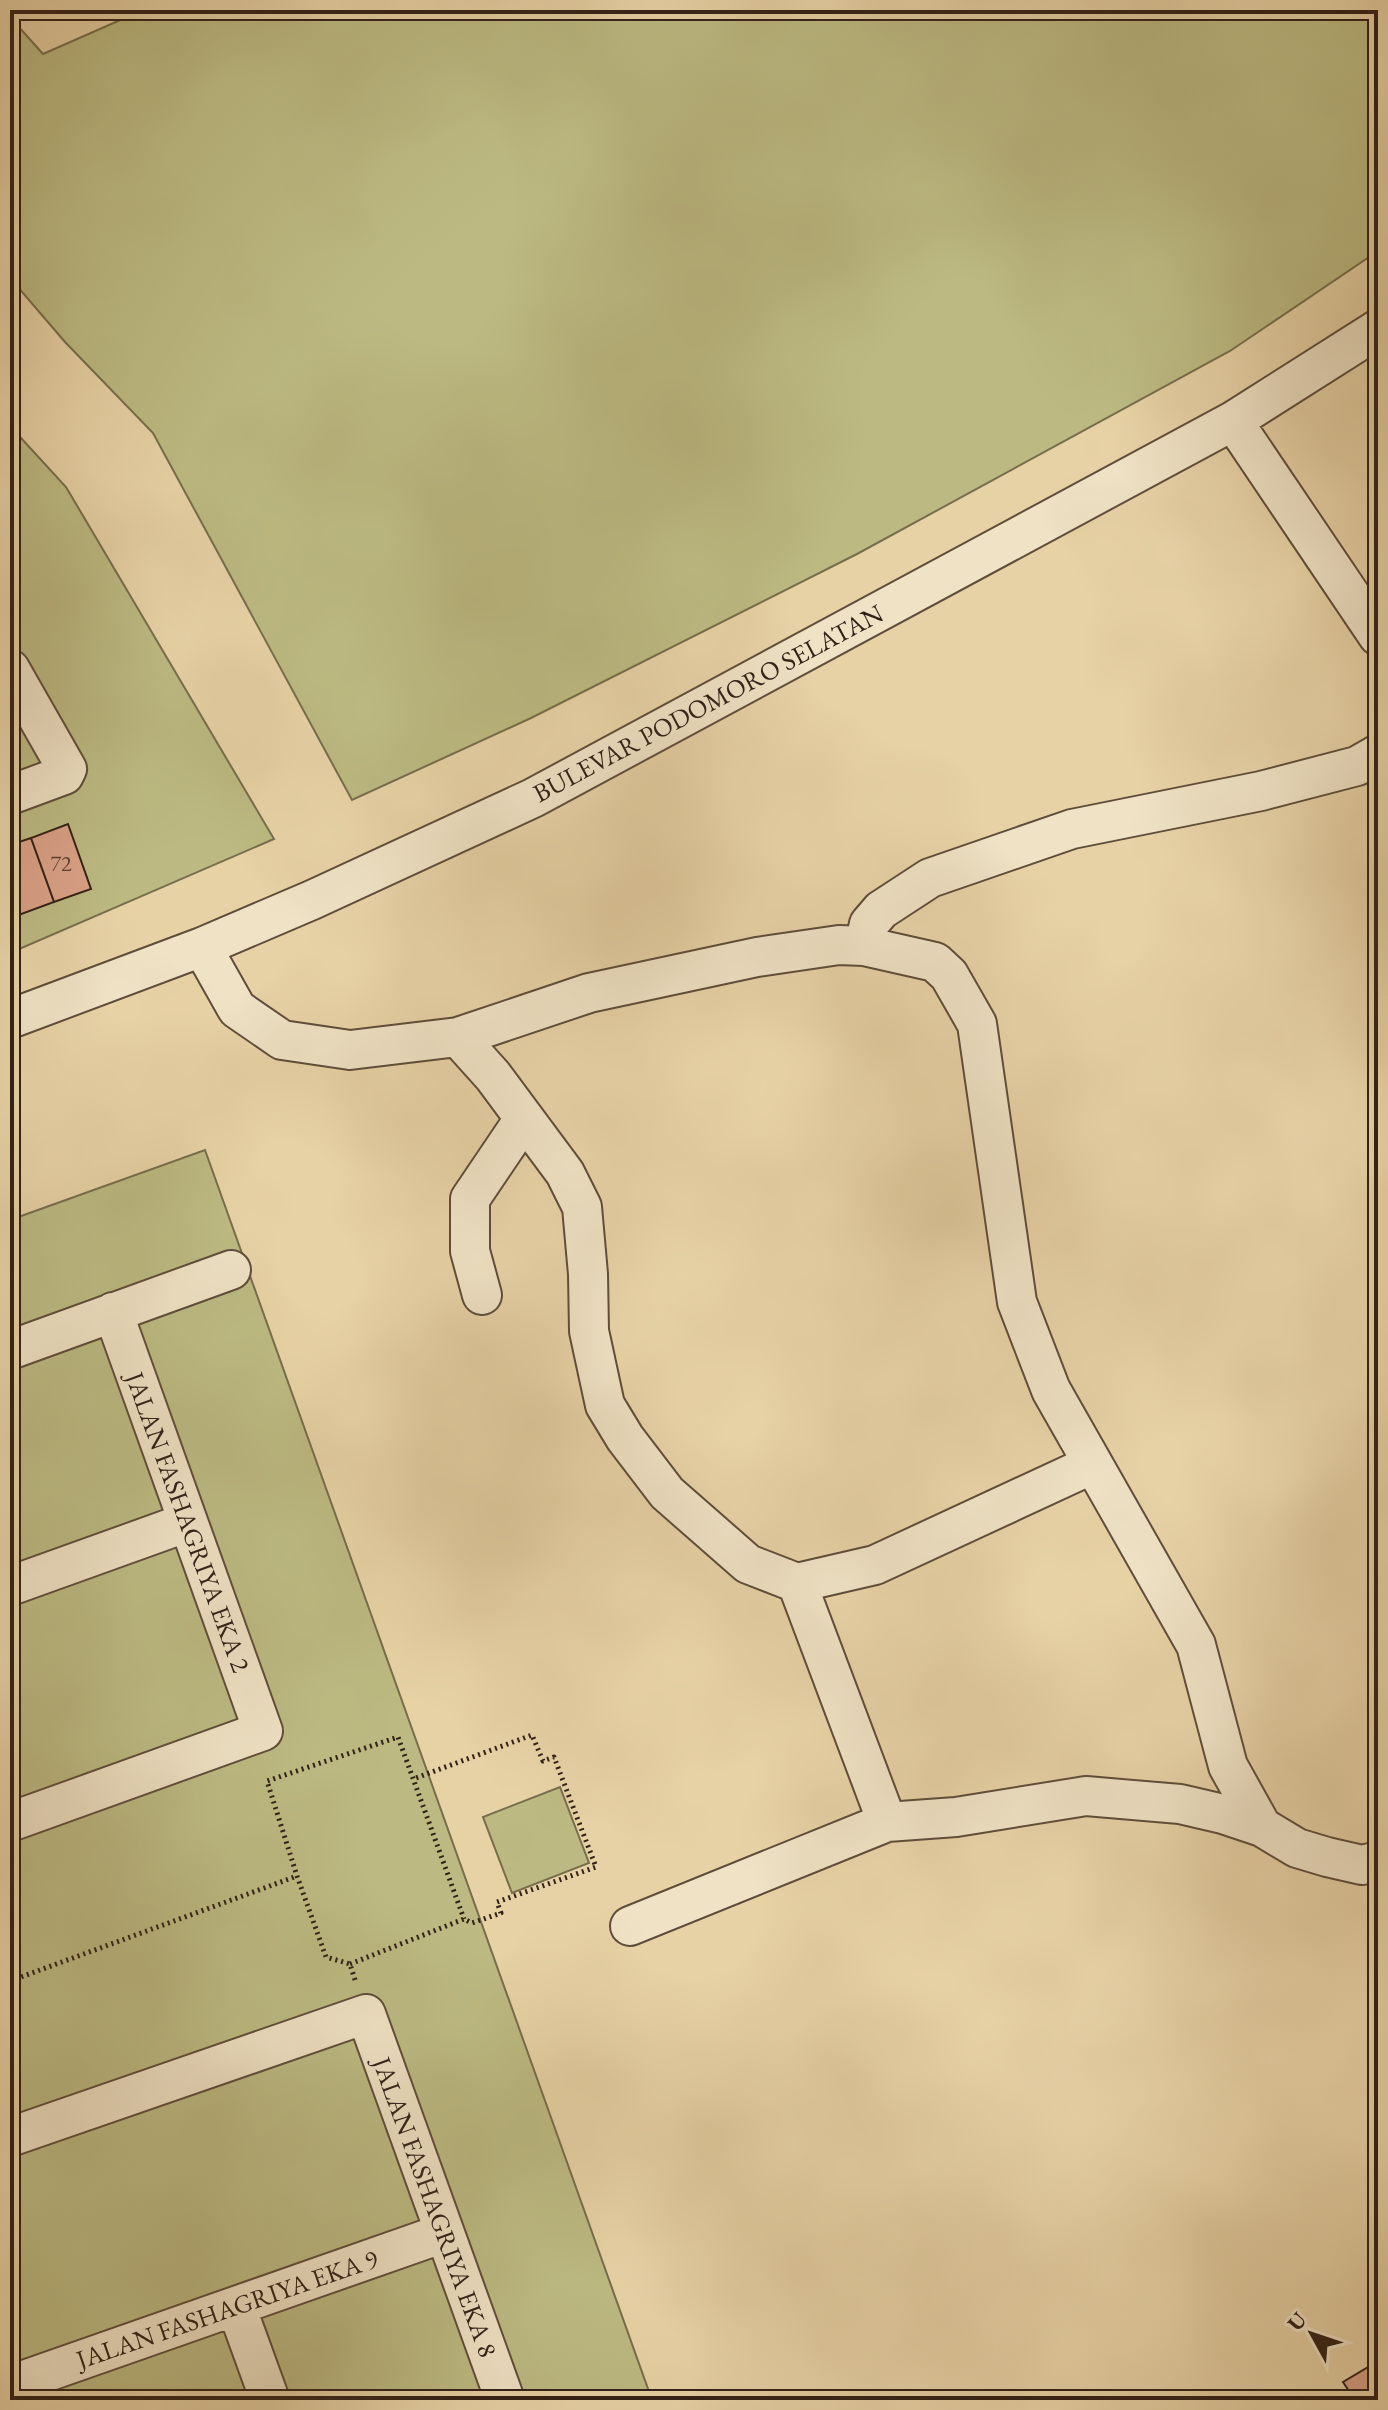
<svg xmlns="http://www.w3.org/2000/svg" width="1388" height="2410" font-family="'EB Garamond',serif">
<rect width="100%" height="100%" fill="#e7d2a6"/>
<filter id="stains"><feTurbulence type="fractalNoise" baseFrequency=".0025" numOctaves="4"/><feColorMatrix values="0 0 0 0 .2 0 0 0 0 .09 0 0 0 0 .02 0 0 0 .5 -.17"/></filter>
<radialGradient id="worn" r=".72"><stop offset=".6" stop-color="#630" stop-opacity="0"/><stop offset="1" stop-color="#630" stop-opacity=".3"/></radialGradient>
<path fill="#bcba82" stroke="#776e4c" stroke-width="2" d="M143 10H1378V251L1230 351 857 554 531 718 352 800 153 433 65 342 10 278V17L43 54Z
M10 426 66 487 274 839 10 953Z
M205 1150 652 2400H10V1220Z
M560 1787 589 1863 512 1893 483 1817Z"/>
<path fill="#daa187" stroke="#322117" stroke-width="2" d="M68 824 91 889 54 902 31 838Z
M31 838 54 902 16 916 10 900V845Z
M1375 2363 1378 2369V2400H1355L1343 2382Z"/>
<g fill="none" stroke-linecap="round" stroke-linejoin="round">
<defs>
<path id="minor" d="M1233 421 1378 636
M10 669 67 769 64 775 10 795
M864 946 869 924 881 910 930 878 1072 829 1261 791 1357 766 1378 754
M202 947 237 1009 282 1040 350 1050 458 1037 493 1076 565 1173 582 1207 588 1274 589 1331 605 1405 625 1438 667 1493 748 1564 797 1583 875 1565 1093 1464
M10 1019 202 947 312 900 533 798 1233 421 1378 329
M458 1037 589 993 757 957 839 945 864 946 935 962 949 975 977 1024 1017 1302 1051 1390 1196 1645 1228 1766 1262 1827 1297 1848 1327 1857 1362 1865 1378 1861
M482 1295 470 1251V1199L524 1119
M10 1350 231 1270
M10 1586 188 1522
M10 1822 263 1731 113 1312
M887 1822 956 1817 1086 1796 1180 1804 1223 1814 1262 1827
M630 1926 887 1822 797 1583
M10 2137 366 2014 505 2400
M236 2306 270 2400
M10 2385 444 2233"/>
</defs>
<use href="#minor" stroke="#5f4d3b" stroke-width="42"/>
<path stroke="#322117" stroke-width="5" stroke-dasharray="2 4" stroke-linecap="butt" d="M350 1964 464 1919 472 1923 501 1913 497 1902 596 1867 554 1757 543 1761 532 1735 413 1779
M355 1980 350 1964 326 1957 297 1876 267 1781 398 1737 464 1919
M10 1981 297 1876"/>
<use href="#minor" stroke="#efe2c5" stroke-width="38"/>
</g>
<g text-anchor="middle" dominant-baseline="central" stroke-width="6" stroke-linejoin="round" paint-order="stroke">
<g font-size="22" fill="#5c4133">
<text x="61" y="863">72</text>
</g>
<g font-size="26" fill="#322117" stroke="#efe2c5">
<text transform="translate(708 703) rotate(-28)">BULEVAR PODOMORO SELATAN</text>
<text transform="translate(188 1522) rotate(70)">JALAN FASHAGRIYA EKA 2</text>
<text transform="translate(435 2207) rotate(70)">JALAN FASHAGRIYA EKA 8</text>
<text transform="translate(227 2309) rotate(-19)">JALAN FASHAGRIYA EKA 9</text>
</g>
</g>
<rect width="1388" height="2410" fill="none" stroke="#e7d2a6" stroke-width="40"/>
<rect x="12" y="12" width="1364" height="2386" fill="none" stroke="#322117" stroke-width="4"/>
<rect x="20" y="20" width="1348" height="2370" fill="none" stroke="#322117" stroke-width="2"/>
<g transform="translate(1312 2334) rotate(310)" stroke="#efe2c5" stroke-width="6" paint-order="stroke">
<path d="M0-6L14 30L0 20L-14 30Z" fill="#322117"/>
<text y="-12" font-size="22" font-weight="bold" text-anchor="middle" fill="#322117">U</text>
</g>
<rect width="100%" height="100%" filter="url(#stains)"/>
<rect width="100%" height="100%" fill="url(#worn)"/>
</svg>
